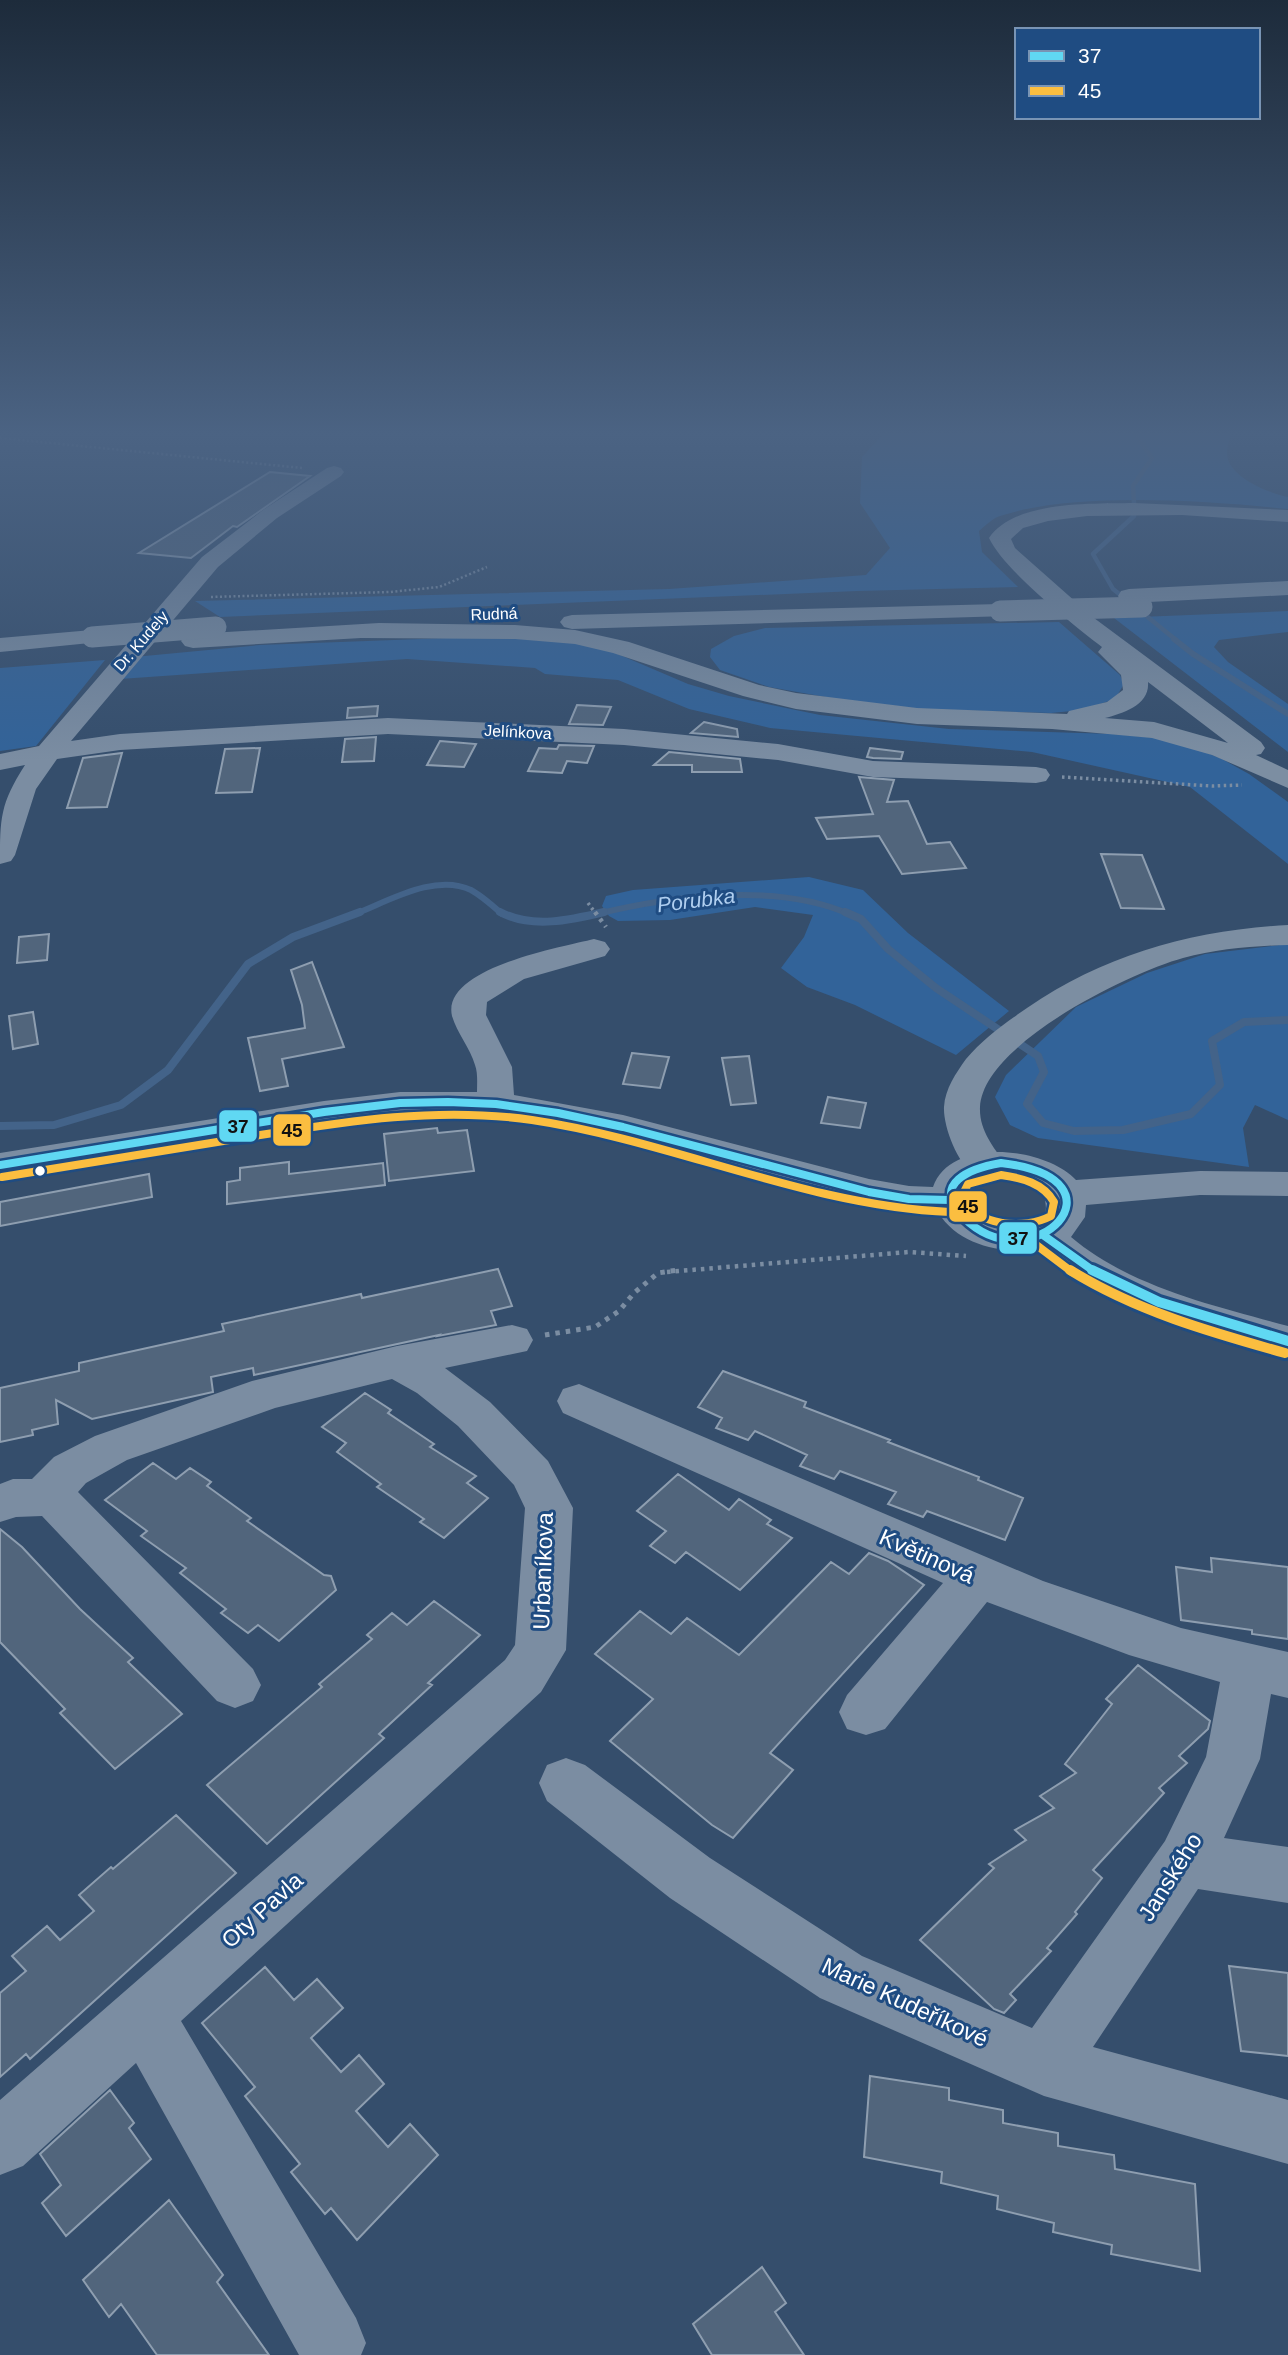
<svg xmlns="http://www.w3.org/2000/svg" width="1288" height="2355" font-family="Arial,sans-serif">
<rect width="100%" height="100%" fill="#354e6c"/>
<path fill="#326399" d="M886 431H1232C1230 438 1227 446 1227 453 1227 477 1269 493 1288 497V509C1209 501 1075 491 1000 516 993 518 985 526 979 531L982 552 1018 587 857 591 220 617 195 601 669 589 866 575 890 548 860 503 862 457Z
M1288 611V632L1219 640 1214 647 1228 662 1288 704V752L1114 618Z
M1059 622 1120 675 1124 684 1115 699 1082 710 1051 713 921 709 837 699 769 687 720 670 710 657 711 649 734 636 765 628Z
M501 636 570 641 613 652 688 684 729 696 820 715 949 729 1113 734 1158 738 1195 748 1222 759 1249 774 1288 802V864L1190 787 1032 752 770 728 689 709 618 680 545 674 535 668 407 659 120 679 134 657 260 645Z
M105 660 36 746 0 751V668Z
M809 877 863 890 908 933 1009 1011 956 1055 855 1005 807 987 781 968 804 937 813 915 755 907 670 920 618 921 609 916 602 906 606 896 633 890Z
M1288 944V1120L1255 1105 1243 1128 1249 1167 1038 1138 1010 1125 995 1097 1006 1075 1076 1007 1147 973 1205 954Z"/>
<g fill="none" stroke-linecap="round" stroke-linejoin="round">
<path stroke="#436389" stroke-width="4.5" d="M1133 431 1152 458 1133 486 1134 503
M1128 601 1113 589 1093 554 1134 516V510
M1139 610 1176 640"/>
<path stroke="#436389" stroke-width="6" d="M1174 639 1193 654 1288 714
M355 914C389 901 435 873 471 890 482 896 493 906 502 914
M597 914C671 896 777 882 849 914"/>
<path stroke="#436389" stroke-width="8" d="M500 912C532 929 571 920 604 912
M845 912 861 919 888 949 936 988 1038 1056 1044 1072 1027 1104 1043 1123 1074 1131 1123 1130 1191 1114 1220 1085 1212 1041 1244 1022 1288 1020
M0 1126 54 1125 121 1105 168 1070 248 964 293 937 360 912"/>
</g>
<path fill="#51657c" stroke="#8e9eb0" stroke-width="2" d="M270 472 310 476 237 527 233 526 191 558 139 553Z
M577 705 611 707 603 725 569 724Z
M378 706 377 716 347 718 348 708Z
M704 722 737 729 738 737 691 733Z
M376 737 374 761 342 762 345 739Z
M440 741 476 744 464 767 427 765Z
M559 745 594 746 587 763 567 761 562 773 528 771 539 748 557 749Z
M260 748 252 792 216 793 225 749Z
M870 748 903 752 901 759 873 758 867 757Z
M669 752 740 759 742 772H692V765H654Z
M122 753 107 807 67 808 83 758Z
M859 777 894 780 887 802 908 801 927 844 950 842 966 868 902 874 879 836 827 839 816 818 873 814Z
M1101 854 1142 855 1164 909 1121 908Z
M49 934 47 960 17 963 19 937Z
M312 962 344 1047 282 1059 288 1086 260 1091 248 1038 305 1028 302 1005 291 970Z
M33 1012 38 1044 13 1049 9 1016Z
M632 1053 669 1057 660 1088 623 1084Z
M749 1056 756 1103 731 1105 722 1058Z
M828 1097 866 1103 860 1128 821 1123Z
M437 1128 438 1133 467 1130 474 1171 389 1181 384 1134Z
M289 1162V1174L383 1163 385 1185 227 1204V1182L240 1180V1168Z
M149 1174 152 1197 0 1226V1202Z
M498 1269 512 1306 491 1311 496 1325 438 1336 439 1335 254 1375 253 1368 211 1377 213 1392 92 1419 56 1400 58 1424 32 1430 33 1435 0 1442V1388L79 1371V1363L224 1331 222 1324 361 1294 362 1298Z
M723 1371 806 1402 804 1407 890 1440 888 1442 979 1477 978 1480 1023 1498 1005 1540 927 1511 923 1517 888 1504 896 1492 840 1471 834 1479 800 1466 807 1455 755 1431 748 1440 716 1428 722 1418 698 1407Z
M365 1393 391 1410 388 1413 434 1444 430 1447 476 1476 467 1483 488 1498 444 1538 420 1522 424 1519 377 1487 381 1484 337 1452 346 1443 322 1427Z
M153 1463 176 1479 190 1468 211 1482 207 1486 251 1518 247 1521 324 1575 331 1576 336 1590 279 1641 258 1625 248 1633 221 1613 226 1609 180 1573 186 1568 141 1536 147 1531 105 1500Z
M678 1474 729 1510 739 1499 771 1520 767 1524 792 1538 740 1590 686 1552 675 1563 650 1546 666 1531 637 1511Z
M0 1529 22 1547 80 1609 133 1658 128 1662 182 1714 115 1769 60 1713 65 1709 0 1642Z
M869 1553 888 1561 924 1585 770 1753 793 1770 733 1838 712 1825 610 1741 653 1699 595 1654 640 1611 671 1634 687 1618 739 1655 831 1562 849 1574Z
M1211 1558 1288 1567V1639L1252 1634V1630L1181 1620 1176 1567 1212 1572Z
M434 1601 480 1635 428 1683 432 1685 379 1734 384 1738 267 1844 207 1785 322 1687 319 1684 372 1639 367 1635 392 1613 407 1625Z
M1138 1665 1210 1721 1208 1729 1179 1756 1187 1763 1159 1788 1164 1793 1093 1870 1102 1878 1075 1912 1077 1914 1047 1948 1051 1951 1010 1994 1016 2000 1004 2013 994 2009 920 1940 994 1868 989 1864 1026 1840 1015 1830 1054 1808 1040 1796 1076 1773 1065 1764 1112 1704 1106 1699Z
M176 1815 236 1873 30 2059 26 2054 0 2077V1993L26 1971 12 1956 47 1926 60 1940 94 1911 79 1895 111 1867 113 1869Z
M1229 1966 1288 1973V2056L1241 2051Z
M265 1967 294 2000 317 1979 343 2008 311 2038 341 2072 359 2055 384 2084 356 2111 388 2147 410 2124 438 2155 357 2240 331 2208 325 2214 291 2172 300 2164 245 2096 255 2087 202 2023Z
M870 2076 949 2088V2100L1003 2110V2123L1058 2133V2146L1114 2155 1115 2169 1195 2184 1200 2271 1111 2254 1112 2245 1053 2232 1054 2223 997 2209 998 2196 941 2183 942 2172 864 2157Z
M110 2090 134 2123 129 2128 151 2159 66 2236 42 2203 61 2185 40 2154Z
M169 2200 223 2275 217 2282 269 2355H157L121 2304 109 2317 83 2280Z
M762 2267 786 2303 775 2312 804 2355H712L693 2324Z"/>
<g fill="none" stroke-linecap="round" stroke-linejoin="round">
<path stroke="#7b8da2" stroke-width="2.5" stroke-dasharray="2 2.5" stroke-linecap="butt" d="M0 438 302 468
M211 597 390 592 439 587 487 567"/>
<path stroke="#7b8da2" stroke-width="3.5" stroke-dasharray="2.5 3.5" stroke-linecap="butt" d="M1062 777 1212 786 1242 785
M588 903 596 914"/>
<path stroke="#7b8da2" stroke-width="4.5" stroke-dasharray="3.5 5" stroke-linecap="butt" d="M595 912 606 927
M667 1272 909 1252 966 1256"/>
<path stroke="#7b8da2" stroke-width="5" stroke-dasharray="4.5 6" stroke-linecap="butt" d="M545 1335 595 1327 619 1311 634 1293 658 1273 678 1270"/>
<path fill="#7b8da2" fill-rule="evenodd" d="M334 466 341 468 344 472 341 476 277 518 218 567 71 741 120 734 388 718 624 729 778 744 873 761 1036 767 1046 769 1050 775 1046 781 1036 783 873 777 778 760 624 745 388 734 120 750 57 759 36 789 15 855 11 861 0 864C0 818 0 804 25 765L0 770V754L39 746 202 557 263 510 327 468Z
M594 939 605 942 610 949 605 956 524 979 487 1002 486 1015 512 1067 514 1095 623 1115 869 1179 909 1186 933 1187C951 1136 1045 1147 1076 1180L1200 1171 1288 1172V1196L1200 1195 1086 1205 1085 1217 1071 1237C1130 1287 1215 1306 1288 1326V1356C1201 1332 1104 1311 1035 1250 999 1253 958 1245 938 1212H909L869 1205 620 1138 558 1124 496 1115 448 1113 400 1114 324 1123 0 1177V1153L324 1101 400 1092H477C477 1084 478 1073 475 1065 470 1048 457 1033 452 1016 441 968 562 947 594 939ZM1001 1175C1026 1178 1051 1186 1045 1216 1009 1246 925 1190 1001 1175Z
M512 1325 527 1329 533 1340 527 1351 445 1368 490 1402 548 1461 573 1508 566 1650 541 1692 181 2021 356 2318 366 2343 361 2355H299L136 2063 23 2166 0 2175V2100L505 1660 515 1645 525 1508 514 1485 458 1426 417 1393 392 1379 275 1408 127 1460 86 1483 78 1492 253 1669 261 1685 253 1701 235 1708 217 1701 42 1516 16 1517 0 1522V1484L13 1479H32L54 1457 95 1436 252 1381 397 1346Z
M579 1384 1043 1581 1181 1628 1288 1652V1698L1271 1694 1260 1759 1224 1838 1288 1847V1903L1198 1889 1093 2047 1288 2100V2164L1044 2096 820 1998 670 1898 547 1801 539 1783 547 1765 566 1758 585 1765 710 1858 862 1956 1032 2028 1165 1841 1206 1757 1220 1682 1129 1655 987 1602 885 1729 866 1735 847 1729 839 1712 847 1695 943 1583 563 1413 557 1401 563 1389Z"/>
<path fill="#7c8ea2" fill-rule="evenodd" d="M1134 503 1288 510V522L1182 515 1087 516 1048 521 1023 528 1011 539 1015 548 1094 618 1261 742 1265 748 1261 754 1256 755 1288 770V788L1212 755 1152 738 1052 729 917 724 796 709 743 696 613 653 575 644 515 639 361 638 193 648 185 646 181 641 185 636 193 634 379 623 515 625 575 630 629 642 759 685 796 693 917 708 1067 714 1069 711 1107 702 1123 690 1121 675 1098 652 1102 647C1072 624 1004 570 989 538 1015 500 1092 504 1134 503ZM1148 682 1228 743 1154 722 1105 718C1123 713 1150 705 1148 682Z
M1288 581V595L1129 603 1121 601 1118 596 1121 591 1129 589Z
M1000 604 1008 606 1012 611 1008 616 572 629 564 627 560 622 564 617 572 615Z
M92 630 100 632 104 637 100 642 0 652V638Z
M1288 925V945C1253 946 1217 949 1183 958 1129 973 983 1044 980 1107 979 1130 993 1146 1005 1164L999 1173C991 1175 982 1178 974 1173 957 1164 943 1125 944 1107 945 1089 956 1073 966 1059 983 1039 1005 1023 1027 1008 1106 954 1193 930 1288 925Z"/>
<path stroke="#7c8ea2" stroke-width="21" d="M1000 611 1142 607
M92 637 216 627"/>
<defs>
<path id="bus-1-far1" d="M1001 1163C1136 1179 1032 1285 964 1218 929 1183 972 1168 1001 1163Z
M0 1165 324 1112 400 1103 448 1102 496 1104 558 1113 623 1127 869 1192 909 1199 950 1200
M1043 1235 1095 1272"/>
<path id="bus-1" d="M1092 1270 1159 1302 1288 1341"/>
<path id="bus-2-far1" d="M1001 1175C1022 1178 1043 1183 1054 1202L1051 1216C1024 1230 977 1227 962 1196L968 1184Z
M2 1177C84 1164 166 1150 248 1137 342 1122 436 1106 532 1120 673 1141 807 1206 950 1212
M1035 1244 1072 1272"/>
<path id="bus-2" d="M1070 1270C1136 1311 1210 1332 1285 1353"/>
</defs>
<use href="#bus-1-far1" stroke="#1f4c82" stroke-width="13"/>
<use href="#bus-1" stroke="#1f4c82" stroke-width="16"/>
<use href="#bus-2-far1" stroke="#1f4c82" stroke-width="13"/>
<use href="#bus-2" stroke="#1f4c82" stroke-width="16"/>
<use href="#bus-1-far1" stroke="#60d8f3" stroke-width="8"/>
<use href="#bus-1" stroke="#60d8f3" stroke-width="10"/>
<use href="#bus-2-far1" stroke="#fbbe40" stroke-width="8"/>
<use href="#bus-2" stroke="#fbbe40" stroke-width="10"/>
</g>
<linearGradient id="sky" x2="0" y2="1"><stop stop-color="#1d2b3b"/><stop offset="0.57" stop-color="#4b6383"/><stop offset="1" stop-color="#4b6383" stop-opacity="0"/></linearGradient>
<rect width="1288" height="761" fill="url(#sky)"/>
<circle fill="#fff" stroke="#1f4c82" stroke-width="2.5" cx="40" cy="1171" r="6"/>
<g text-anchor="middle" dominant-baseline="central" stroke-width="6" stroke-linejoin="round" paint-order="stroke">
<g font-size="16" fill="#fff" stroke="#1f4c82">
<text transform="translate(494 614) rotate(-2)">Rudná</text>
<text transform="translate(141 641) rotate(-49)">Dr. Kudely</text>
<text transform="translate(518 732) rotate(3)">Jelínkova</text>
</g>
<g font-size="21" font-style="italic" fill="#b0cff0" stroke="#1f4c82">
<text transform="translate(696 900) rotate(-7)">Porubka</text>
</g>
<g font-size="23" fill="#fff" stroke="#1f4c82">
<text transform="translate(927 1556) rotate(24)">Květinová</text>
<text transform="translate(543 1571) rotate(-88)">Urbaníkova</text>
<text transform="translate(1170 1877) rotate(-58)">Janského</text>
<text transform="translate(262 1910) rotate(-42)">Oty Pavla</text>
<text transform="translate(905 2002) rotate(25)">Marie Kudeříkové</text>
</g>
</g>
<g stroke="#1f4c82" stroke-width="2.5">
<rect x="218" y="1109" width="40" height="34" rx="7" fill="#60d8f3"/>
<rect x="272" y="1113" width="40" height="34" rx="7" fill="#fbbe40"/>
<rect x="948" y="1190" width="40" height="33" rx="7" fill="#fbbe40"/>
<rect x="998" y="1221" width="40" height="34" rx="7" fill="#60d8f3"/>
</g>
<g font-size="19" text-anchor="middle" font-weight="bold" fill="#111">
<text x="238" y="1133">37</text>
<text x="292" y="1137">45</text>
<text x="968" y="1213">45</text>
<text x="1018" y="1245">37</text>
</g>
<rect x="1015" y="28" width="245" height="91" fill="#1f4c82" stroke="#7994b4" stroke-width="2"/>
<rect x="1029" y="51" width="35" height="10" fill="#60d8f3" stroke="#7994b4" stroke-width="2"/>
<text x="1078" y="63" font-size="21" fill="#ffffff">37</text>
<rect x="1029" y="86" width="35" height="10" fill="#fbbe40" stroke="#7994b4" stroke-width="2"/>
<text x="1078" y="98" font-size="21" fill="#ffffff">45</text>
</svg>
